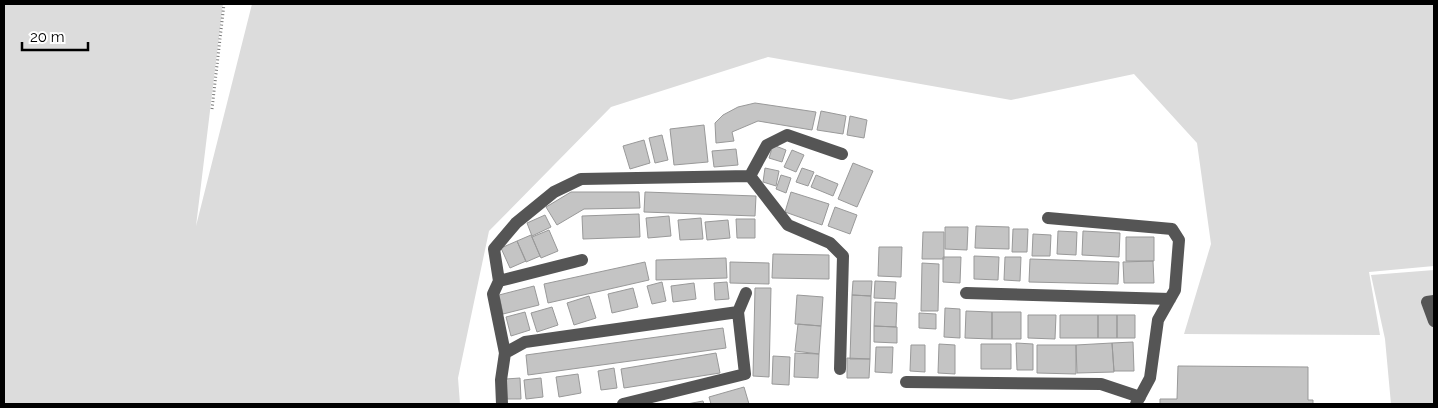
<svg xmlns="http://www.w3.org/2000/svg" width="1438" height="408" font-family="Raleway,sans-serif">
<rect width="100%" height="100%" fill="#fff"/>
<path fill="#dcdcdc" d="M4 4H223L196 226 252 4H1434V266L1369 272 1380 335 1184 334 1211 244 1197 143 1134 74 1011 100 768 57 611 107 489 231 458 378 460 404H4Z
M1434 270V404H1391L1385 339 1371 275Z"/>
<path fill="#c4c4c4" stroke="#999" d="M755 103 816 112 812 130 758 121 732 132 734 141 716 143 715 123 723 115 738 107Z
M821 111 846 116 843 134 817 130Z
M850 116 867 120 864 138 847 135Z
M704 125 708 162 674 165 670 129Z
M662 135 668 160 655 163 649 138Z
M644 140 650 163 630 169 623 146Z
M773 145 786 150 782 162 769 158Z
M736 149 738 165 714 167 712 151Z
M792 150 804 155 796 172 784 167Z
M853 163 873 171 857 207 838 199Z
M765 168 779 171 776 186 763 182Z
M802 168 814 172 808 186 796 182Z
M781 175 791 178 786 193 776 189Z
M816 175 838 184 833 196 811 187Z
M571 192H639L640 208 584 209 557 225 546 207Z
M645 192 756 196 755 216 644 212Z
M791 192 829 204 822 225 785 212Z
M835 207 857 215 850 234 828 226Z
M639 214 640 237 583 239 582 216Z
M545 215 551 227 532 236 527 223Z
M669 216 671 236 648 238 646 218Z
M701 218 703 239 680 240 678 220Z
M736 219H755V238H737Z
M728 220 730 238 707 240 705 222Z
M976 226 1009 227V249L975 248Z
M945 227H968L967 250 945 249Z
M1013 229H1028L1027 252H1012Z
M549 230 558 251 541 258 532 237Z
M1058 231 1077 232 1076 255 1057 254Z
M1083 231 1120 233 1119 257 1082 255Z
M923 232H944V259H922Z
M1033 234 1051 235 1050 256H1032Z
M531 235 540 256 526 262 517 241Z
M1126 237H1154V261H1126Z
M517 241 526 261 510 268 501 248Z
M879 247H902L901 277 878 276Z
M773 254 829 255V279L772 278Z
M974 256 999 257 998 280 974 279Z
M943 257H961L960 283 943 282Z
M1005 257H1021L1020 281 1004 280Z
M726 258 727 278 656 280V260Z
M1030 259 1119 262 1118 284 1029 282Z
M1153 261 1154 283H1124L1123 262Z
M645 262 649 280 548 303 544 284Z
M730 262 769 263V284L730 283Z
M922 263 939 264 938 311H921Z
M853 281H872L871 296 852 295Z
M875 281 896 282 895 299 874 298Z
M662 282 666 301 652 304 647 286Z
M727 282 729 299 715 300 714 283Z
M694 283 696 299 673 302 671 286Z
M534 286 539 305 503 314 499 295Z
M633 288 638 307 612 313 608 294Z
M755 288H771L769 377 753 376Z
M797 295 823 297 821 326 795 324Z
M852 295 871 296 870 359H850Z
M589 296 596 318 574 325 567 303Z
M875 302 897 303 896 327 874 326Z
M552 307 558 325 537 332 531 313Z
M945 308 960 309V338L944 337Z
M966 311 992 312V339L965 338Z
M525 312 530 330 511 336 506 317Z
M992 312H1021V339H992Z
M919 313 936 314V329L919 328Z
M1028 315H1056L1055 339 1028 338Z
M1060 315H1098V338H1060Z
M1098 315H1117V338H1098Z
M1117 315H1135V338H1117Z
M798 324 821 326 819 354 795 351Z
M874 326 897 327V343L874 342Z
M723 328 726 348 528 375 526 355Z
M1133 342 1134 371H1114L1112 343Z
M1016 343 1033 344V370H1017Z
M1112 343 1114 372 1077 373 1076 345Z
M939 344 955 345V374L938 373Z
M981 344H1011V369H981Z
M911 345H925V372L910 371Z
M1037 345H1076V374L1037 373Z
M876 347H893L892 373 875 372Z
M716 353 720 373 624 388 621 369Z
M795 353 819 354 818 378 794 377Z
M773 356 790 357 789 385 772 384Z
M847 358 870 359 869 378H847Z
M1178 366 1308 367V400H1313V404H1160V399H1177Z
M614 368 617 388 601 390 598 371Z
M578 374 581 393 559 397 556 377Z
M520 378 521 399H507L506 379Z
M541 378 543 397 526 399 524 380Z
M744 387 749 404H711L709 397Z
M703 401 704 404H687Z"/>
<g fill="none" stroke-linecap="round" stroke-linejoin="round">
<path stroke="#777" stroke-width="3" stroke-dasharray="1 2.5" stroke-linecap="butt" d="M212 109 224 4"/>
<path stroke="#555" stroke-width="12" d="M750 176 788 225 830 243 843 256 840 369
M1048 218 1172 229 1179 240 1175 290 1158 320 1150 378 1136 404
M499 281 494 249 516 223 554 192 581 179 750 176 767 145 787 135 842 154
M966 293 1170 299
M1434 301 1427 302 1434 321
M738 312 746 293
M505 353 493 294 499 281 582 260
M906 382 1101 384 1140 397
M502 404 501 380 505 353 525 342 738 312 745 374 623 404"/>
</g>
<rect width="1438" height="408" fill="none" stroke="#000000" stroke-width="10"/>
<path d="M22 42v8h66v-8" fill="none" stroke="#000000" stroke-width="2.5"/>
<text x="30" y="42" font-size="15" fill="#000000" stroke="#ffffff" stroke-width="4" paint-order="stroke">20 m</text>
</svg>
